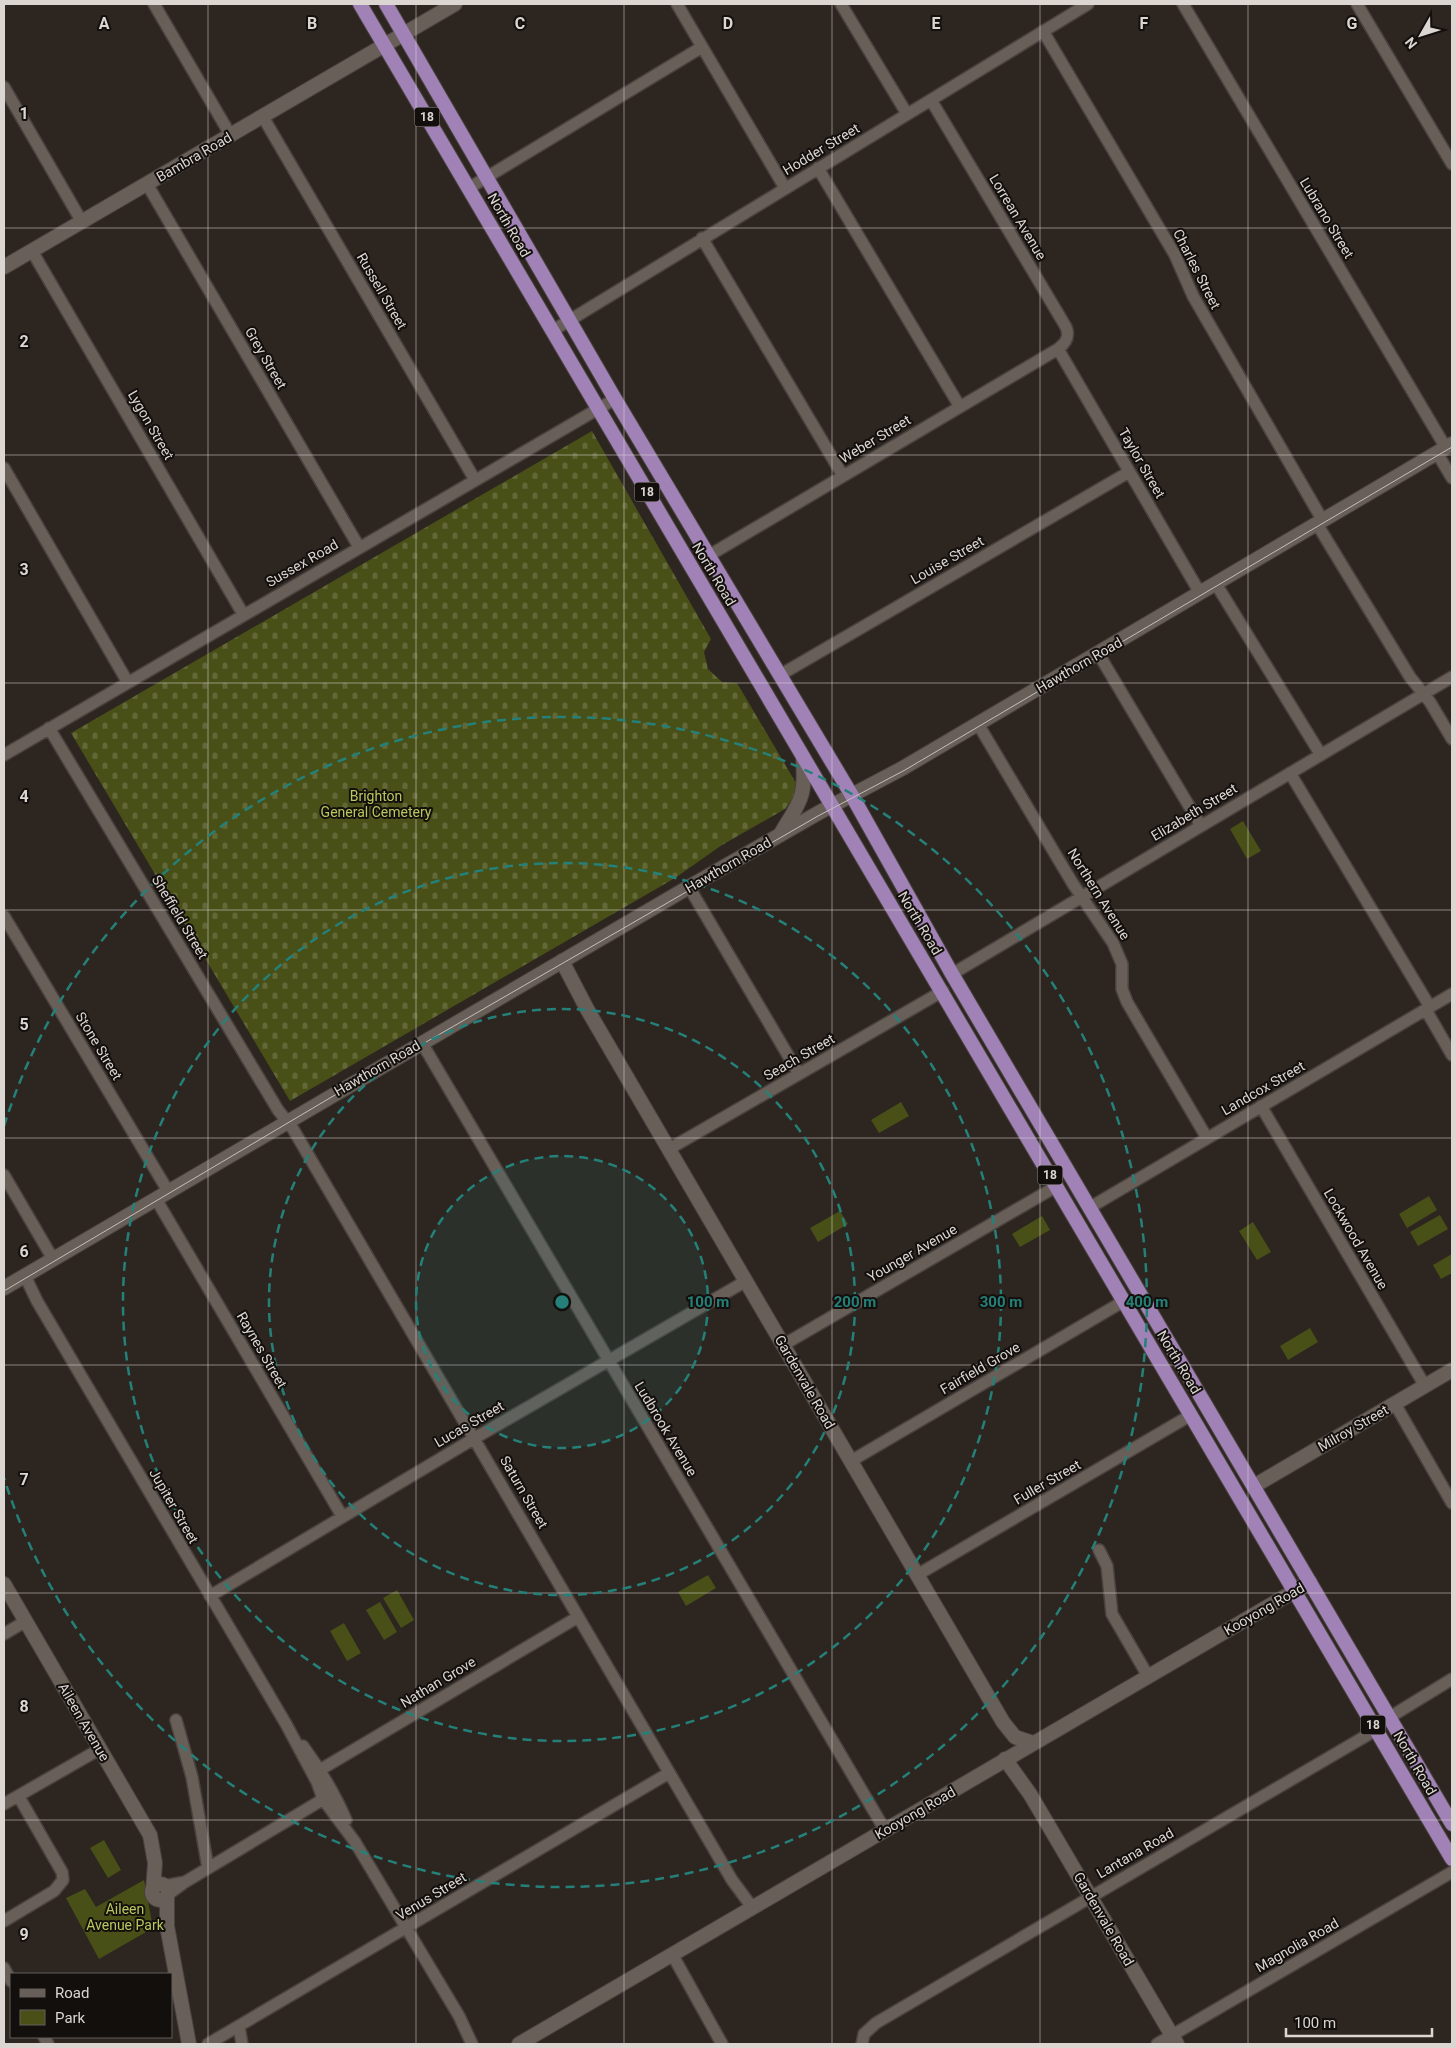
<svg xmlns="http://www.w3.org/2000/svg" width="1456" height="2048" font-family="Roboto,sans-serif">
<defs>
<pattern id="cemetery-stones" width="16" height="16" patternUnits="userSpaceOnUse" patternTransform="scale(1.25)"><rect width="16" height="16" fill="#485017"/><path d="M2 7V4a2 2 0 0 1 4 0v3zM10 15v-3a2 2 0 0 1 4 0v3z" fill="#626838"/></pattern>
</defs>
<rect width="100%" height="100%" fill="#2d2520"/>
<path fill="url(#cemetery-stones)" d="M592 431 711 639 704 652 708 669 722 682 737 683 796 783 794 797 785 809 722 845 675 878 290 1101 71 733Z"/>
<path fill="#485017" d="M1243 821 1261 851 1247 859 1230 829Z
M901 1102 909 1116 879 1133 871 1120Z
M1429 1196 1437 1210 1407 1228 1399 1214Z
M840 1211 848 1224 818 1242 810 1228Z
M1440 1215 1448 1229 1418 1246 1410 1232Z
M1042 1216 1050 1230 1020 1247 1012 1234Z
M1253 1222 1271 1252 1257 1260 1239 1231Z
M1452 1254V1273L1441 1279 1433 1265Z
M1310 1328 1318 1342 1288 1360 1280 1346Z
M708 1575 716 1588 686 1606 678 1592Z
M397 1590 414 1620 401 1628 383 1598Z
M380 1602 397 1632 384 1640 366 1610Z
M344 1623 361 1653 347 1661 330 1631Z
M104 1840 121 1870 108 1878 90 1848Z
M144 1880 153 1928 99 1959 66 1898 85 1889 96 1907Z"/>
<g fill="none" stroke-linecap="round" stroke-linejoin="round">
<defs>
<path id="minor" d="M154 4 231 136
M677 4 785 188
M841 4 907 114
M1183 4 1446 448
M1357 4 1452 164
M1043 31 1175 255 1193 296 1323 521
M4 87 82 222
M263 117 475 480
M818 168 960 407
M147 184 359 547
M469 188 702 47
M702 238 843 476
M32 251 243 614
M552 331 1088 4
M1058 349 1200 593
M1437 453 1452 478
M4 468 127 681
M1317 524 1410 677 1430 702 1452 739
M708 556 1058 349C1066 343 1070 337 1066 327L931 100
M1216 584 1321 755
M1098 653 1201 826
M780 675 1129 472
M978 724 1073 884 1113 943 1122 964V989L1127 1002 1207 1138
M49 728 278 1110 293 1129 732 1880 752 1907
M4 755 615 399
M1290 773 1430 1007
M689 887 799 1074
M4 916 168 1191
M952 974 1452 677
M1426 1010 1452 1055
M422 1043 885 1830
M1261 1106 1425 1386
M669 1149 943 991
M4 1175 53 1259
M156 1199 342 1516
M1089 1208 1452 994
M25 1276 37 1301 286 1724 317 1782 323 1799 355 1842 459 2016 472 2044
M783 1345 1057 1186
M1395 1404 1452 1503
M851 1461 1124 1301
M1099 1550 1107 1566 1112 1614 1148 1676
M917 1575 1191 1415
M210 1596 475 1438 746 1281
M4 1634 26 1621
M1390 1717 1452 1679
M176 1720 192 1777 208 1868
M303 1746C319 1768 335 1794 346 1820
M313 1774 578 1617
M4 1804 100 1749
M164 1886 185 1882
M167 1895 185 1882 332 1794
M4 1921 54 1891 63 1880 62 1872 19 1797
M672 1954 722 2044
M4 1968 11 1981
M239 2026 242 2044
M44 2037 48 2044
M208 2044 669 1773
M862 2044 864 2034 876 2023 1376 1730
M1157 2044 1452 1872"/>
<path id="tertiary" d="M4 267 455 4
M562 961 587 1009 1003 1722 1015 1737 1033 1743
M1254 1486 1452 1370
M4 1584 150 1835 155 1863 153 1890
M1005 1759 1030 1794 1177 2044
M152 1892a8 8 0 1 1 16 0a8 8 0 1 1-16 0Z
M167 1896V1926L189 2044
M519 2044 1310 1582"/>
<path id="secondary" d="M780 835C800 801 806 799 803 758
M4 1288 689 887 820 812 903 768 1452 444"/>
<path id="trunk" d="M360 4 1452 1859
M386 4 615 399 851 794 952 974 1452 1824"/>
</defs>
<use href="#minor" stroke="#49423e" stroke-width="14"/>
<use href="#tertiary" stroke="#49423e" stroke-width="16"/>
<use href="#secondary" stroke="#49423e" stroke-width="16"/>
<use href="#trunk" stroke="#49423e" stroke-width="16"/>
<use href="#minor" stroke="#695f59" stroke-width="11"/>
<use href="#tertiary" stroke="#695f59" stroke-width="14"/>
<use href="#secondary" stroke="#695f59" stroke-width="14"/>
<use href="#trunk" stroke="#a182b6" stroke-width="14"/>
<path stroke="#c5bfbb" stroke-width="1" d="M4 1291 362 1079 818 816 905 770 1452 447"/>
</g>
<path fill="none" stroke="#dcd6d3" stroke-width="1" stroke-opacity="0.55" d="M208 4V2044M416 4V2044M624 4V2044M832 4V2044M1040 4V2044M1248 4V2044M4 228H1452M4 455H1452M4 683H1452M4 910H1452M4 1138H1452M4 1365H1452M4 1593H1452M4 1820H1452"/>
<circle cx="562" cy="1302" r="146" fill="#248078" fill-opacity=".12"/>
<g fill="none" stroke="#248078" stroke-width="2.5" stroke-dasharray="9 6">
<circle cx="562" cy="1302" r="146"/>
<circle cx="562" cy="1302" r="293"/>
<circle cx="562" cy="1302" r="439"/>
<path d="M4 1126A585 585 0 1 1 4 1478"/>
</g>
<g text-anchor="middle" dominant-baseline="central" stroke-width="4" stroke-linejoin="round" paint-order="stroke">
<g fill="#130f0d" stroke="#a09a98" stroke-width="1">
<rect x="414.5" y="107.5" width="25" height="19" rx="4"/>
<rect x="634.5" y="482.5" width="25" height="19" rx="4"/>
<rect x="1037.5" y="1165.5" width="25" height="19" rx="4"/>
<rect x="1360.5" y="1715.5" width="25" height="19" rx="4"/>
</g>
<g font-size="12" font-weight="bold" fill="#dcd6d3">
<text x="427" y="117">18</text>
<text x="647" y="492">18</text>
<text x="1050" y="1175">18</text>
<text x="1373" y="1725">18</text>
</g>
<g font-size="14" fill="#dcd6d3" stroke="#130f0d">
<text transform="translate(821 149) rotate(-31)">Hodder Street</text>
<text transform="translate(194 157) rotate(-30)">Bambra Road</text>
<text transform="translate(1018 217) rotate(59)">Lorrean Avenue</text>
<text transform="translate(1327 218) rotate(59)">Lubrano Street</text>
<text transform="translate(509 225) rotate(60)">North Road</text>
<text transform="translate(1197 269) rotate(63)">Charles Street</text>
<text transform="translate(382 291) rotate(60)">Russell Street</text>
<text transform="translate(266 358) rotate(60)">Grey Street</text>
<text transform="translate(151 425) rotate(60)">Lygon Street</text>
<text transform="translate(875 439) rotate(-31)">Weber Street</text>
<text transform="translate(1142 463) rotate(60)">Taylor Street</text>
<text transform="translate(947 560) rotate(-30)">Louise Street</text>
<text transform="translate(302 563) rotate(-30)">Sussex Road</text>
<text transform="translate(714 574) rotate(59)">North Road</text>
<text transform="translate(1079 665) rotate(-30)">Hawthorn Road</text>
<text transform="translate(1194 812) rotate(-31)">Elizabeth Street</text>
<text transform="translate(728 865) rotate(-30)">Hawthorn Road</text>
<text transform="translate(1099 894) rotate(58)">Northern Avenue</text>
<text transform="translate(180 917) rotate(59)">Sheffield Street</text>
<text transform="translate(920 923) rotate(59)">North Road</text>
<text transform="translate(99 1046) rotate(59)">Stone Street</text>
<text transform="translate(799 1057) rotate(-30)">Seach Street</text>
<text transform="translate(377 1068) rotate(-30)">Hawthorn Road</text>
<text transform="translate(1263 1088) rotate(-30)">Landcox Street</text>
<text transform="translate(1356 1239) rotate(60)">Lockwood Avenue</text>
<text transform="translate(912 1253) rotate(-30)">Younger Avenue</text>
<text transform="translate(262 1350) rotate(60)">Raynes Street</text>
<text transform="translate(1179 1362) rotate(59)">North Road</text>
<text transform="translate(980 1368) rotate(-30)">Fairfield Grove</text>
<text transform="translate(805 1382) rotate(60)">Gardenvale Road</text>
<text transform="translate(469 1424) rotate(-30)">Lucas Street</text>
<text transform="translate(1353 1428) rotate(-30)">Milroy Street</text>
<text transform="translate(666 1429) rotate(59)">Ludbrook Avenue</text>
<text transform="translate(1047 1482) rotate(-30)">Fuller Street</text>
<text transform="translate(524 1492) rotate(60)">Saturn Street</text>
<text transform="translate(174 1506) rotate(60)">Jupiter Street</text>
<text transform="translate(1264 1609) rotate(-30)">Kooyong Road</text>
<text transform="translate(438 1682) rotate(-31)">Nathan Grove</text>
<text transform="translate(84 1722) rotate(60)">Aileen Avenue</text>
<text transform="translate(1415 1763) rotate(60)">North Road</text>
<text transform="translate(915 1813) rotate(-30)">Kooyong Road</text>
<text transform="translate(1135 1853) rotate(-30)">Lantana Road</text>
<text transform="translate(431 1896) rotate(-31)">Venus Street</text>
<text transform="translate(1104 1919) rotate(60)">Gardenvale Road</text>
<text transform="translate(1297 1945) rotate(-30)">Magnolia Road</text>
</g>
<g font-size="14" fill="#b8c95c" stroke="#130f0d">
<text x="376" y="796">Brighton<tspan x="376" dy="16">General Cemetery</tspan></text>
<text x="125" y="1909">Aileen<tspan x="125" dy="16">Avenue Park</tspan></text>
</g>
</g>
<g font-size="16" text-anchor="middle" font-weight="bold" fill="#dcd6d3" stroke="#130f0d" stroke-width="4" stroke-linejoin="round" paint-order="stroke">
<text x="104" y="29">A</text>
<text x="312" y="29">B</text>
<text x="520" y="29">C</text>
<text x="728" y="29">D</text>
<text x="936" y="29">E</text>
<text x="1144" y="29">F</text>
<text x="1352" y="29">G</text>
<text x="24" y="119">1</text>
<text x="24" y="347">2</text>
<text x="24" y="575">3</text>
<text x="24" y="802">4</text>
<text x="24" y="1030">5</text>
<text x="24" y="1257">6</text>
<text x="24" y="1485">7</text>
<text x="24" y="1712">8</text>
<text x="24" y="1940">9</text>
</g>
<circle cx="562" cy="1302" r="8" fill="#248078" stroke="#130f0d" stroke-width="2.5"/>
<g font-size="15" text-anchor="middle" font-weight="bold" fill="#248078" stroke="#130f0d" stroke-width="4" stroke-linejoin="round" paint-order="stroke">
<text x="708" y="1307">100 m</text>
<text x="855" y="1307">200 m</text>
<text x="1001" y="1307">300 m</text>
<text x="1147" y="1307">400 m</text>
</g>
<rect width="1456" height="2048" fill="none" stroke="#dcd6d3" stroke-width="10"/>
<rect x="10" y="1973" width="162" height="65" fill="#130f0d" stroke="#635f5c"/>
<rect x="20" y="1989" width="25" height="8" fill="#695f59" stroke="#635f5c"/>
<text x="55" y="1998" font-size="15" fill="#dcd6d3">Road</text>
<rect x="20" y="2010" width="25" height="15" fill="#485017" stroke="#635f5c"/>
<text x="55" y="2023" font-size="15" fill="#dcd6d3">Park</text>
<g transform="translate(1421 35) rotate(231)" stroke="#130f0d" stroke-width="4" paint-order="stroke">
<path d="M0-4L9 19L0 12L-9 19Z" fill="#dcd6d3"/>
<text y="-8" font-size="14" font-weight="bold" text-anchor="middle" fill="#dcd6d3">N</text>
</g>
<path d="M1286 2028v8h146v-8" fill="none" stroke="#dcd6d3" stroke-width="2.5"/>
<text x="1294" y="2028" font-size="15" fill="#dcd6d3" stroke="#130f0d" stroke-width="4" paint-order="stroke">100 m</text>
</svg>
